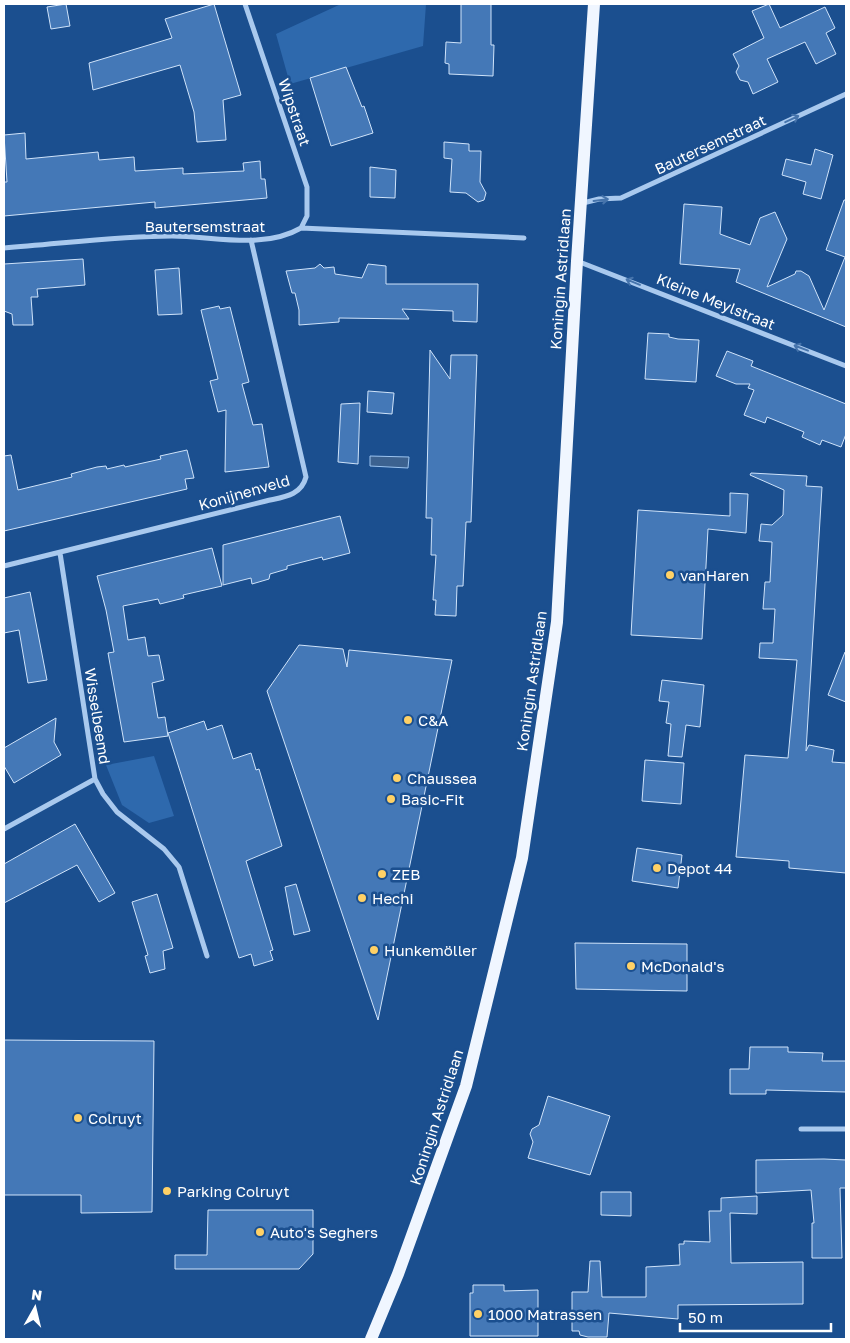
<svg xmlns="http://www.w3.org/2000/svg" width="850" height="1343" font-family="'Golos Text',sans-serif">
<rect width="100%" height="100%" fill="#1b4f8f"/>
<path fill="#2e69ad" d="M341 4H426L423 46 290 84 276 34Z
M154 756 174 816 149 823 122 805 106 765Z"/>
<path fill="#3c6290" stroke="#9cc4f0" d="M370 456 409 457 408 468 370 466Z"/>
<path fill="#4478b7" stroke="#cfe3fa" d="M66 4 70 26 51 29 47 7Z
M214 4 241 95 223 100 226 140 197 142 194 112 180 65 93 90 89 63 172 38 165 19Z
M461 4H491V45H494L493 76 449 74V64L445 63 446 42 461 43Z
M769 4 780 28 825 7 835 28 826 33 836 54 816 64 805 42 767 59 778 82 753 94 748 82 740 80 736 72 739 66 733 54 764 38 752 11Z
M346 67 362 107 364 106 373 133 331 146 310 78Z
M25 133 26 159 98 152 99 160 134 157 135 171 183 168V174L244 171 243 163 260 161 261 179H265L267 198 155 208V202L4 216V182H7L4 135Z
M444 142 469 144V151H481L480 182 486 193 484 200 478 202 466 193 450 192 452 159 444 158Z
M815 149 833 155 821 199 803 194 806 182 782 175 786 159 811 165Z
M370 167 396 170 395 198 370 197Z
M844 200H846V327L736 282 740 269 680 264 684 204 722 207 720 234 750 245 760 218 775 212 787 239 767 287 795 274 796 271H801L809 276 824 310 845 257 826 250Z
M83 259 85 285 37 289 38 297H31L33 325H13L12 314 4 311V264Z
M320 264 324 268 334 267 335 274 362 278 368 264 386 266V284H478L477 322 453 321V311L402 309 409 319 339 318V322L299 325V310L295 293H292L286 271 315 268Z
M179 268 182 314 158 315 155 270Z
M219 306 220 309 230 307 249 382 242 384 253 425 262 424 269 467 225 472 226 410 218 412 210 381 218 379 201 310Z
M648 333 669 334V337L678 339 699 340 696 382 645 379Z
M430 350 450 379 451 355H477L471 522H466L463 586H457L456 616 435 615 436 600H433L436 555H431L432 518H426Z
M727 351 753 361 751 366 846 404V434L841 447 822 440 820 445 802 437 804 432 767 417 765 423 744 415 754 390 748 388 750 384H736L716 376Z
M368 391 394 393 392 414 367 412Z
M360 403 358 464 338 462 341 404Z
M187 450 194 478 185 479 187 489 4 531V456L11 455 18 490 72 477 71 474 97 467 106 466 107 469 124 465 125 467 161 459 160 456Z
M751 473 807 476 806 486 822 487 806 751 809 745 834 750 832 762 846 763V873L789 868V861L736 857 745 755 788 758 797 660 759 658 760 643H773L775 609H763L765 582H770L772 542 759 541 761 524 772 525 783 515 784 490 750 475Z
M730 493 748 494 746 533 708 529 702 639 631 635 638 510 730 516Z
M340 516 350 553 323 560 322 557 287 566V569L270 574 269 579 252 584 251 578 223 585V545Z
M212 548 222 586 183 595 184 598 160 604 158 599 123 606 128 640 145 637 148 656 159 655 164 680 152 683 158 718 165 717 168 736 124 742 108 653 114 652 106 610 97 576Z
M30 592 47 680 28 683 19 630 4 633V598Z
M299 645 343 649 347 667 349 650 452 660 378 1020 267 691Z
M845 652 846 653V702L828 695Z
M662 680 704 685 700 727 686 725 682 757 668 756 671 724 666 723 669 702 659 701Z
M56 718 54 742 61 755 14 783 4 766V748Z
M204 721 207 730 222 725 233 759 251 753 256 770 259 769 282 846 246 861 273 950 270 951 273 960 254 966 251 954 239 958 168 733Z
M645 760 684 763 681 804 642 801Z
M75 824 115 893 99 902 77 865 4 903V864Z
M637 848 682 855 678 888 632 881Z
M296 884 310 931 294 935 285 887Z
M157 894 173 948 163 951 165 969 150 973 145 956 148 955 132 902Z
M575 943 687 944V991L576 989Z
M4 1040 154 1041 152 1212 81 1213V1195H4Z
M750 1047H788V1052L823 1053 822 1061H846V1092L766 1090V1094H730V1069H749Z
M548 1096 610 1116 590 1175 528 1158 533 1142 530 1134 532 1129 539 1125Z
M824 1159 846 1160V1188H840L842 1258H812V1223H814L811 1190 756 1193V1160Z
M601 1192H631V1216L601 1215Z
M757 1196V1214L730 1213 731 1263 803 1262V1304L678 1305V1319L609 1313 607 1337H588L580 1335 579 1331H572V1292H588L590 1261H600L602 1297H646V1267L680 1265 679 1244H684V1241L710 1242 709 1211H721V1198Z
M208 1210H313V1254L299 1269H175V1255H207Z
M473 1285H504V1291L538 1290V1336H470V1293H473Z"/>
<g fill="none" stroke-linecap="round" stroke-linejoin="round">
<path stroke="#a9c9ee" stroke-width="5" d="M245 4 307 187V216L301 228
M583 203 599 199 621 198 846 94
M4 248C60 244 117 236 172 236 214 236 263 250 301 228L524 238
M577 261 846 366
M4 566 266 501C283 497 301 496 306 477L251 240
M95 779 103 794 117 812 164 849 179 867 207 956
M4 829 95 779 60 553
M801 1129H846"/>
<path stroke="#f0f6ff" stroke-width="12" d="M371 1339 398 1274 466 1086 522 858 557 622 577 261 594 4"/>
</g>
<defs><path id="oneway-shaft" d="M-6 0H5M1.5-3L5.5 0L1.5 3" fill="none" stroke-width="1.6" stroke-linecap="round" stroke-linejoin="round" transform="scale(1.25)"/></defs>
<g stroke="#4674ac">
<use href="#oneway-shaft" transform="translate(792 119) rotate(-25)"/>
<use href="#oneway-shaft" transform="translate(601 200) rotate(-7)"/>
<use href="#oneway-shaft" transform="translate(633 282) rotate(-158)"/>
<use href="#oneway-shaft" transform="translate(801 348) rotate(-159)"/>
</g>
<g fill="#ffd166" stroke="#1b4f8f" stroke-width="2">
<circle cx="670" cy="575" r="5"/>
<circle cx="408" cy="720" r="5"/>
<circle cx="397" cy="778" r="5"/>
<circle cx="391" cy="799" r="5"/>
<circle cx="657" cy="868" r="5"/>
<circle cx="382" cy="874" r="5"/>
<circle cx="362" cy="898" r="5"/>
<circle cx="374" cy="950" r="5"/>
<circle cx="631" cy="966" r="5"/>
<circle cx="78" cy="1118" r="5"/>
<circle cx="167" cy="1191" r="5"/>
<circle cx="260" cy="1232" r="5"/>
<circle cx="478" cy="1314" r="5"/>
</g>
<g text-anchor="middle" dominant-baseline="central" stroke-width="5" stroke-linejoin="round" paint-order="stroke">
<g font-size="15" fill="#fff" stroke="#1b4f8f">
<text transform="translate(295 112) rotate(71)">Wipstraat</text>
<text transform="translate(710 144) rotate(-25)">Bautersemstraat</text>
<text x="205" y="226">Bautersemstraat</text>
<text transform="translate(560 279) rotate(-86)">Koningin Astridlaan</text>
<text transform="translate(716 301) rotate(22)">Kleine Meylstraat</text>
<text transform="translate(244 492) rotate(-16)">Konijnenveld</text>
<text transform="translate(531 681) rotate(-82)">Koningin Astridlaan</text>
<text transform="translate(98 716) rotate(81)">Wisselbeemd</text>
<text transform="translate(436 1117) rotate(-72)">Koningin Astridlaan</text>
</g>
<g font-size="15" fill="#fff" stroke="#1b4f8f" text-anchor="start">
<text x="680" y="575">vanHaren</text>
<text x="418" y="720">C&amp;A</text>
<text x="407" y="778">Chaussea</text>
<text x="401" y="799">Basic-Fit</text>
<text x="667" y="868">Depot 44</text>
<text x="392" y="874">ZEB</text>
<text x="372" y="898">Hechi</text>
<text x="384" y="950">Hunkemöller</text>
<text x="641" y="966">McDonald's</text>
<text x="88" y="1118">Colruyt</text>
<text x="177" y="1191">Parking Colruyt</text>
<text x="270" y="1232">Auto's Seghers</text>
<text x="488" y="1314">1000 Matrassen</text>
</g>
</g>
<rect width="850" height="1343" fill="none" stroke="#ffffff" stroke-width="10"/>
<g transform="translate(35 1308) rotate(8)" stroke="#1b4f8f" stroke-width="4" paint-order="stroke">
<path d="M0-4L9 19L0 12L-9 19Z" fill="#ffffff"/>
<text y="-8" font-size="14" font-weight="bold" text-anchor="middle" fill="#ffffff">N</text>
</g>
<path d="M680 1323v8h151v-8" fill="none" stroke="#ffffff" stroke-width="2.5"/>
<text x="688" y="1323" font-size="15" fill="#ffffff" stroke="#1b4f8f" stroke-width="4" paint-order="stroke">50 m</text>
</svg>
